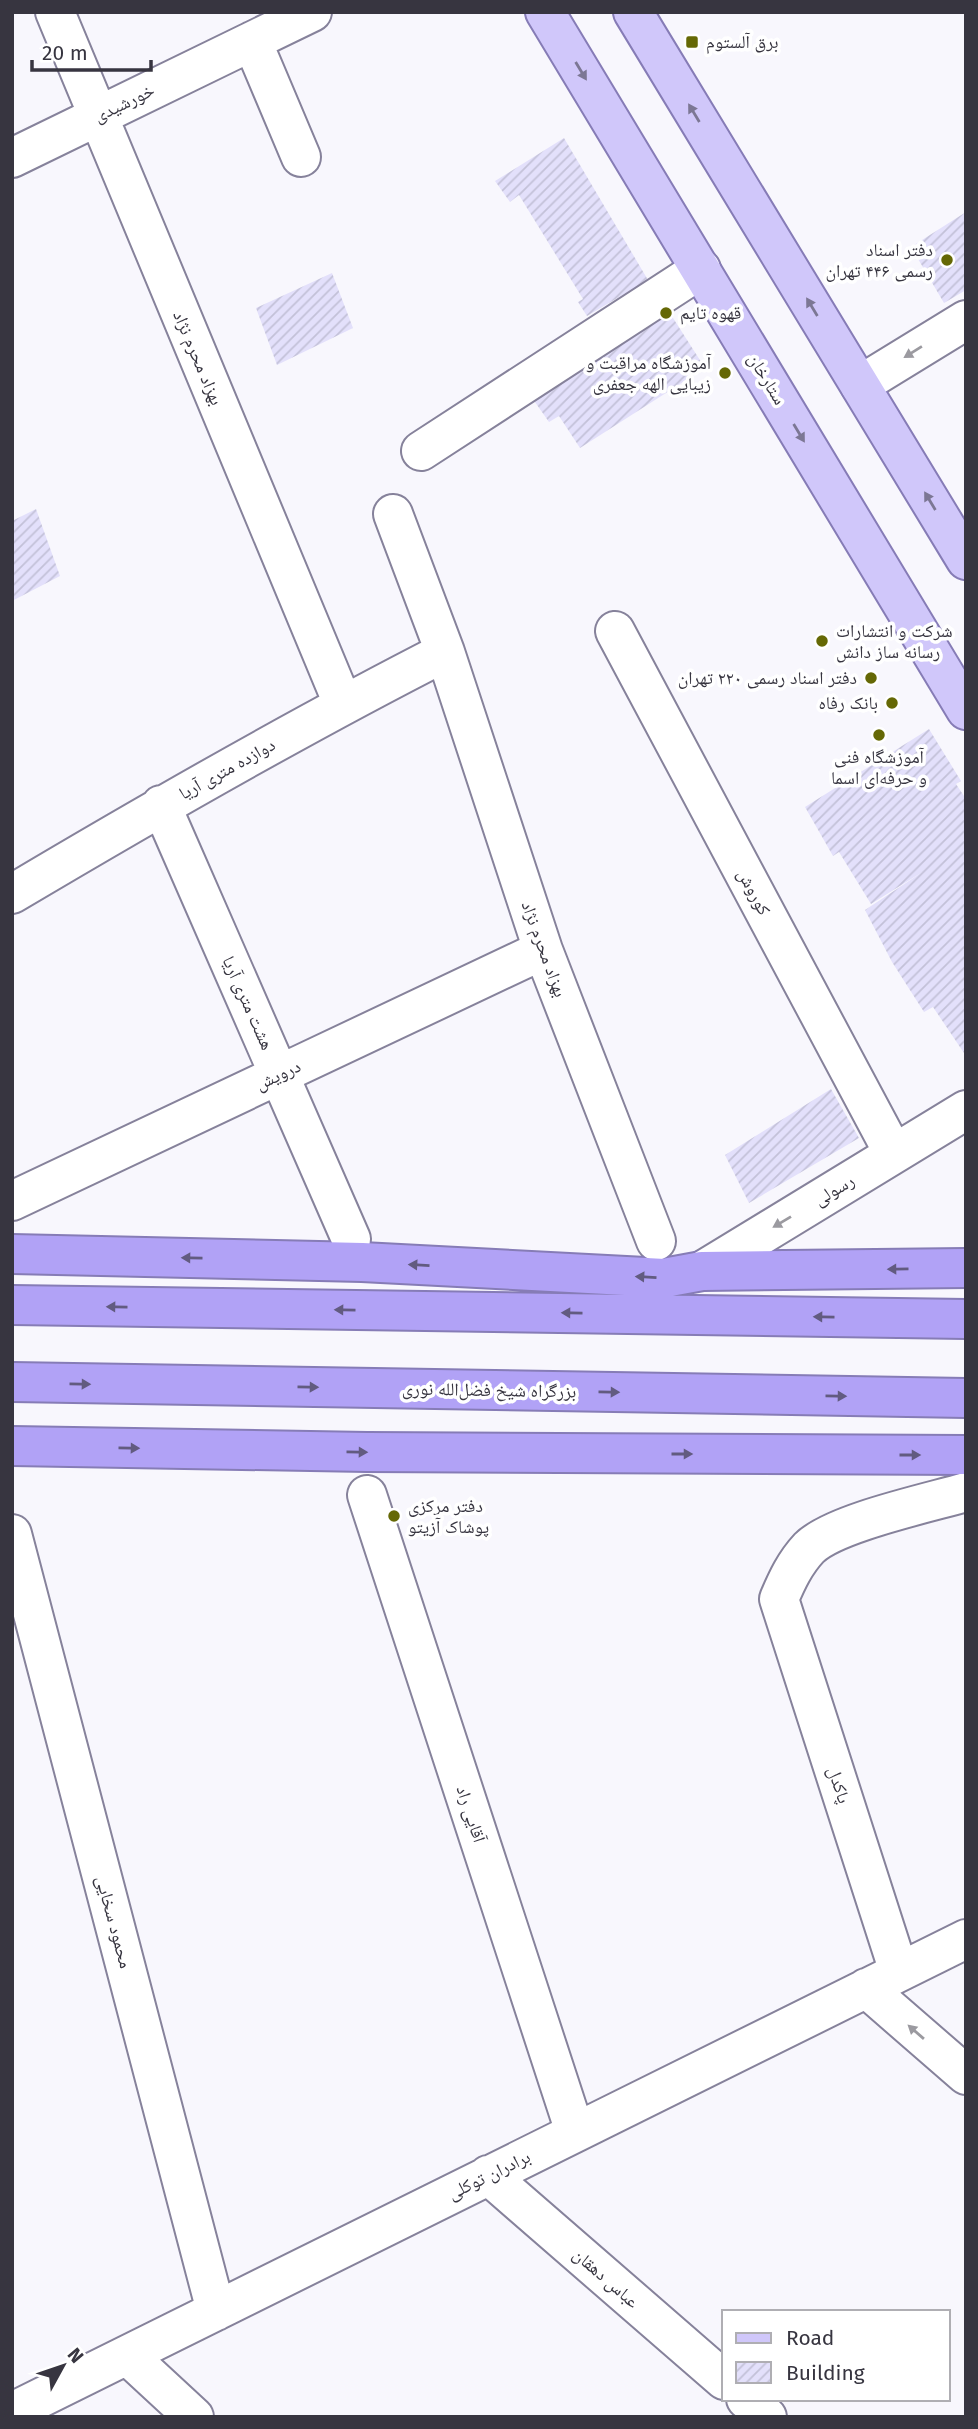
<svg xmlns="http://www.w3.org/2000/svg" width="978" height="2429" font-family="'Fira Sans','Noto Naskh Arabic',sans-serif">
<defs>
<pattern id="building-hatch" width="6" height="6" patternUnits="userSpaceOnUse" patternTransform="scale(1.75)"><rect width="6" height="6" fill="#e3e0fb"/><path d="M-1 1l2-2M0 6l6-6M5 7l2-2" fill="none" stroke="#c3c1d8"/></pattern>
</defs>
<rect width="100%" height="100%" fill="#f8f7fd"/>
<path fill="url(#building-hatch)" d="M564 138 648 280 587 316 578 302 583 299 519 195 510 202 495 181Z
M966 212V290L944 303 911 247Z
M332 273 353 328 277 365 256 308Z
M666 307 705 368 580 448 559 416 549 422 530 395Z
M36 509 60 576 12 601V521Z
M929 729 961 781 956 784 966 799V1052L964 1053 933 1007 924 1012 892 962 865 910 924 871 871 904 839 852 833 856 805 807Z
M831 1089 859 1138 749 1203 725 1155Z"/>
<g fill="none" stroke-linecap="round" stroke-linejoin="round">
<defs>
<path id="minor" d="M55 12 343 704
M252 41 301 157
M12 158 312 12
M860 385 966 320
M421 451 701 269
M393 514 445 652 543 950 656 1241
M615 631 894 1154
M161 805 351 1239
M12 894C155 809 298 727 445 652
M12 1201 543 950
M702 1271 966 1110
M367 1495 575 2132
M12 1534 216 2311
M899 1972 779 1599C787 1580 795 1563 809 1548 834 1523 928 1503 966 1492
M866 1988 966 2075
M488 2175 724 2380
M127 2355 194 2417
M746 2399 767 2417
M12 2412 966 1939"/>
<path id="major" d="M545 12 966 710
M633 12 966 560"/>
<path id="highway" d="M12 1254 362 1262 664 1278 702 1271 966 1268
M12 1305 966 1319
M12 1382 966 1398
M12 1446 367 1452 966 1455"/>
</defs>
<use href="#minor" stroke="#86829b" stroke-width="42"/>
<use href="#major" stroke="#867cb6" stroke-width="42"/>
<use href="#highway" stroke="#867cb6" stroke-width="42"/>
<use href="#minor" stroke="#fff" stroke-width="38"/>
<use href="#major" stroke="#d0c7fa" stroke-width="38"/>
<use href="#highway" stroke="#b1a2f6" stroke-width="38"/>
</g>
<defs><path id="oneway-solid" d="M-6-.8H1V-3.2L6.5 0L1 3.2V.8H-6Z" transform="scale(1.75)"/></defs>
<g fill="#7c7794">
<use href="#oneway-solid" transform="translate(581 71) rotate(59)"/>
<use href="#oneway-solid" transform="translate(694 113) rotate(-121)"/>
<use href="#oneway-solid" transform="translate(812 307) rotate(-121)"/>
<use href="#oneway-solid" transform="translate(799 433) rotate(59)"/>
<use href="#oneway-solid" transform="translate(930 501) rotate(-121)"/>
</g>
<g fill="#9b9aa0">
<use href="#oneway-solid" transform="translate(913 352) rotate(148)"/>
<use href="#oneway-solid" transform="translate(782 1222) rotate(149)"/>
<use href="#oneway-solid" transform="translate(916 2032) rotate(-139)"/>
</g>
<g fill="#625b80">
<use href="#oneway-solid" transform="translate(192 1258) rotate(-179)"/>
<use href="#oneway-solid" transform="translate(419 1265) rotate(-177)"/>
<use href="#oneway-solid" transform="translate(898 1269) rotate(179)"/>
<use href="#oneway-solid" transform="translate(646 1277) rotate(-177)"/>
<use href="#oneway-solid" transform="translate(117 1307) rotate(-179)"/>
<use href="#oneway-solid" transform="translate(345 1310) rotate(-179)"/>
<use href="#oneway-solid" transform="translate(572 1313) rotate(-179)"/>
<use href="#oneway-solid" transform="translate(824 1317) rotate(-179)"/>
<use href="#oneway-solid" transform="translate(80 1384) rotate(1)"/>
<use href="#oneway-solid" transform="translate(308 1387) rotate(1)"/>
<use href="#oneway-solid" transform="translate(609 1392) rotate(1)"/>
<use href="#oneway-solid" transform="translate(836 1396) rotate(1)"/>
<use href="#oneway-solid" transform="translate(129 1448) rotate(1)"/>
<use href="#oneway-solid" transform="translate(357 1452) rotate(1)"/>
<use href="#oneway-solid" transform="translate(682 1454)"/>
<use href="#oneway-solid" transform="translate(910 1455)"/>
</g>
<g fill="#656805" stroke="#fff" stroke-width="2.5">
<rect x="685" y="35" width="14" height="14" rx="3.5"/>
<circle cx="947" cy="260" r="7"/>
<circle cx="666" cy="313" r="7"/>
<circle cx="725" cy="373" r="7"/>
<circle cx="822" cy="641" r="7"/>
<circle cx="871" cy="678" r="7"/>
<circle cx="892" cy="703" r="7"/>
<circle cx="879" cy="735" r="7"/>
<circle cx="394" cy="1516" r="7"/>
</g>
<g text-anchor="middle" dominant-baseline="central" stroke-width="7" stroke-linejoin="round" paint-order="stroke">
<g font-size="18" fill="#373540" stroke="#fff" text-anchor="start">
<text x="706" y="42">برق آلستوم</text>
<text x="933" y="250" text-anchor="end">دفتر اسناد<tspan x="933" dy="21">رسمی ۴۴۶ تهران</tspan></text>
<text x="680" y="313">قهوه تایم</text>
<text x="711" y="363" text-anchor="end">آموزشگاه مراقبت و<tspan x="711" dy="21">زیبایی الهه جعفری</tspan></text>
<text x="836" y="631">شرکت و انتشارات<tspan x="836" dy="21">رسانه ساز دانش</tspan></text>
<text x="857" y="678" text-anchor="end">دفتر اسناد رسمی ۲۲۰ تهران</text>
<text x="878" y="703" text-anchor="end">بانک رفاه</text>
<text x="879" y="757" text-anchor="middle">آموزشگاه فنی<tspan x="879" dy="21">و حرفه‌ای اسما</tspan></text>
<text x="408" y="1506">دفتر مرکزی<tspan x="408" dy="21">پوشاک آزیتو</tspan></text>
</g>
<g font-size="18" fill="#373540" stroke="#fff">
<text transform="translate(124 103) rotate(-26)">خورشیدی</text>
<text transform="translate(198 358) rotate(67)">بهزاد محرم نژاد</text>
<text transform="translate(767 379) rotate(59)">ستارخان</text>
<text transform="translate(227 769) rotate(-29)">دوازده متری آریا</text>
<text transform="translate(754 892) rotate(62)">کوروش</text>
<text transform="translate(544 949) rotate(70)">بهزاد محرم نژاد</text>
<text transform="translate(248 1003) rotate(66)">هشت متری آریا</text>
<text transform="translate(278 1075) rotate(-25)">درویش</text>
<text transform="translate(834 1190) rotate(-31)">رسولی</text>
<text transform="translate(489 1390) rotate(1)">بزرگراه شیخ فضل‌الله نوری</text>
<text transform="translate(839 1785) rotate(72)">پاکدل</text>
<text transform="translate(471 1814) rotate(72)">آقایی راد</text>
<text transform="translate(114 1922) rotate(75)">محمود سخایی</text>
<text transform="translate(489 2175) rotate(-26)">برادران توکلی</text>
<text transform="translate(606 2278) rotate(41)">عباس دهقان</text>
</g>
</g>
<rect width="978" height="2429" fill="none" stroke="#373540" stroke-width="28"/>
<rect x="722" y="2310" width="228" height="91" fill="#ffffff" stroke="#afaeb3" stroke-width="2"/>
<rect x="736" y="2333" width="35" height="10" fill="#d0c7fa" stroke="#afaeb3" stroke-width="2"/>
<text x="786" y="2345" font-size="21" fill="#373540">Road</text>
<rect x="736" y="2362" width="35" height="21" fill="url(#building-hatch)" stroke="#afaeb3" stroke-width="2"/>
<text x="786" y="2380" font-size="21" fill="#373540">Building</text>
<g transform="translate(63 2366) rotate(50)" stroke="#ffffff" stroke-width="5" paint-order="stroke">
<path d="M0-5L12 26L0 18L-12 26Z" fill="#373540"/>
<text y="-10" font-size="19" font-weight="bold" text-anchor="middle" fill="#373540">N</text>
</g>
<path d="M32 60v10h119v-10" fill="none" stroke="#373540" stroke-width="3.5"/>
<text x="42" y="60" font-size="21" fill="#373540" stroke="#ffffff" stroke-width="5" paint-order="stroke">20 m</text>
</svg>
